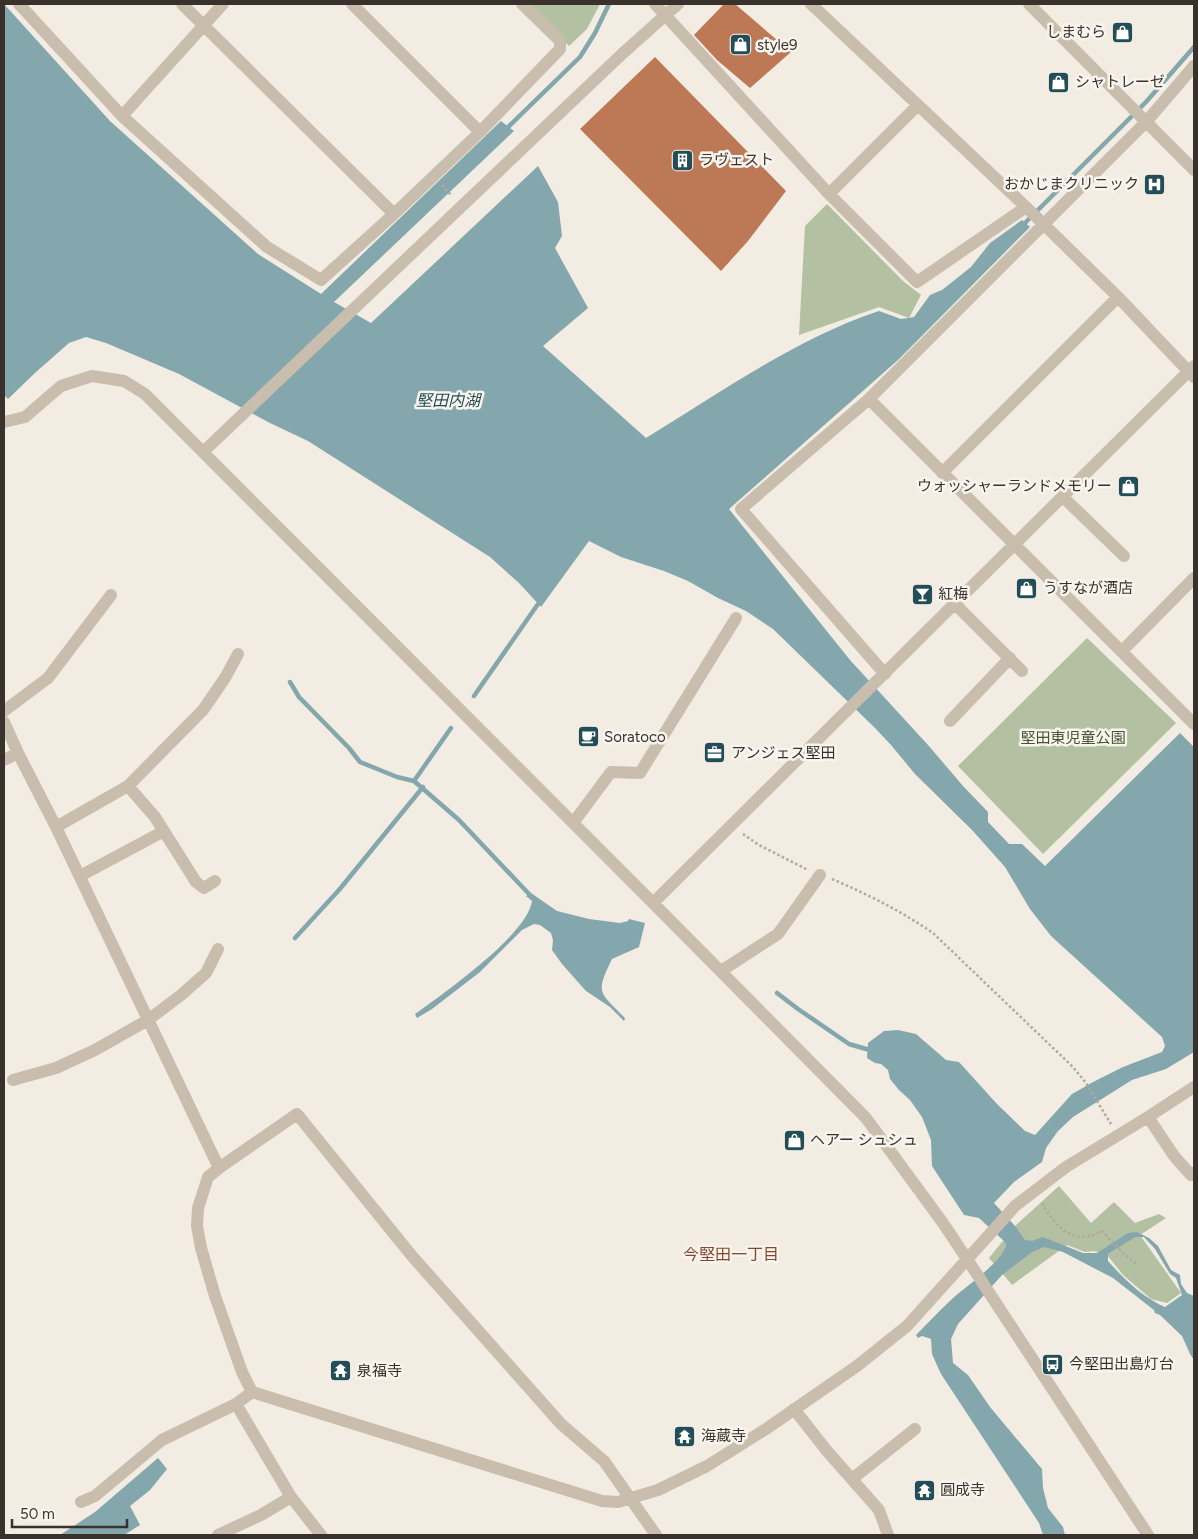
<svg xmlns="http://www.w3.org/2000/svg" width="1198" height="1539" font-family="Figtree,'Noto Sans JP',sans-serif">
<rect width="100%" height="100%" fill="#f2ece2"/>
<path fill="#b3c0a2" d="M528 4H600L587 29 569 46Z
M827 204 903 281 921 295 909 318 879 307 799 335 805 226Z
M1087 638 1176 723 1043 854 958 766Z
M1059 1186 1091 1223 1114 1202 1135 1223 1159 1214 1166 1218 1140 1235 1181 1293 1167 1303 1151 1299 1123 1275 1107 1255 1094 1251 1085 1252 1067 1245 1012 1285 989 1258 1015 1226Z"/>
<path fill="#83a7ad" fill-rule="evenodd" d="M4 4 110 121 258 254 321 294 501 121 514 131 334 302 371 323 538 166 558 202 562 236 555 248 588 308 543 346 646 438C720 393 797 338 879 311L901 319 914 317 930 295 942 290 971 267 990 243 1022 220 1030 227 898 360 729 509 850 660 928 745 963 786 988 812V822L1009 844H1022L1045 866 1180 733 1194 747V1052L1166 1069 1132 1080 1073 1117 1058 1131 1046 1148 1042 1162 1014 1182 994 1203 1015 1226 1025 1240 1032 1241 1043 1237 1083 1253H1097L1128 1233 1137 1232 1149 1238 1158 1246 1171 1270 1180 1275 1181 1284 1187 1293 1194 1296V1360L1190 1354 1182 1336 1160 1315 1155 1313 1154 1310 1113 1278 1063 1252 1044 1247 1032 1252 1002 1275 958 1324 951 1339 953 1363 968 1375 990 1407 1042 1469 1043 1488 1048 1508 1063 1527 1065 1535H1043L1039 1523 941 1374 932 1354 931 1339 922 1336 918 1338 916 1335C928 1323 939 1311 952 1299 964 1288 1000 1263 1005 1248 1007 1245 1006 1244 1004 1241L979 1218 964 1215 932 1166 931 1140 922 1117 910 1100 899 1090 890 1079 888 1070 881 1064 875 1063 867 1058 868 1043 884 1031 898 1030 916 1034 946 1060 959 1062 997 1104 1025 1131 1035 1135 1072 1094 1095 1081 1123 1067 1162 1052 1165 1046 1162 1037 1051 936 1030 909 1005 867 973 831 915 774 891 745 875 728 773 629 746 611 718 598 688 581 664 571 621 557 589 541 541 607 519 583 490 557 308 441 270 423 179 374 106 343 86 337 69 343 36 372 8 399 4 395ZM1135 1237H1144L1155 1249 1170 1274 1176 1278 1182 1295 1165 1307C1142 1297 1124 1279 1108 1261V1254Z
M531 893 557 911 589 919 620 923 628 921 629 919 645 923 639 947 612 959C595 994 599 991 625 1018L624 1021 610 1007 586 991 562 964 552 950 553 940 551 933 540 925 534 924 522 930 480 972 432 1009 417 1018 415 1014C443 994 528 934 532 901L526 896Z
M158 1458 167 1469 150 1490 130 1506 140 1525 124 1535H60L95 1512Z"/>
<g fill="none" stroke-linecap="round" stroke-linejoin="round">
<path stroke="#83a7ad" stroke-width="4.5" d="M504 131 580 57 595 33 609 4
M1022 226 1146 102 1194 47
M290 682 299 697 349 748 360 762 397 777 414 781
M474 696 538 604
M451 728 414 781 459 820 529 894
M295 938 339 890 423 787
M777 993 798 1009 849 1044 873 1051"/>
</g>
<path fill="#bd7955" d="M724 4H735L791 52 750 88 717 60 694 35Z
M655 57 786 191 748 241 721 271 580 129Z"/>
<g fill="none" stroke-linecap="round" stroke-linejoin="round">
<path stroke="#b5a898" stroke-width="2.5" stroke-dasharray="2.5 2.5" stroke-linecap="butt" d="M442 185 452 196
M743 834 759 845 808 870
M832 879C867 894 901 911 933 933L1073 1067 1086 1083 1111 1124
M1042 1203C1055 1226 1073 1247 1102 1231L1121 1251 1136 1264"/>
<path stroke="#c9beae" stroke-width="12" d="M19 4 122 116 267 247 321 280 394 214 480 132 560 49V41L522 4
M182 4 394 214
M352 4 480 132
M655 4 829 194 917 282 1026 207 811 4
M1029 4 1194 170
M122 116 223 4
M829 194 918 105
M1026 207 1118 297 1194 377
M869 399 1194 724
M4 422 25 417 61 386 92 376 124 381 145 394 653 903 866 1118 943 1223 967 1259 1148 1535
M203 452 622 54 678 4
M942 473 1118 297
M1063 497 1124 556
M955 604 1022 671
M1122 651 1194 578
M885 674 741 509 869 399 1147 121 1194 66
M4 711 48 678 111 595
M950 721 1010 658
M4 722 18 753 56 827 219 1168
M4 760 18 753
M128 786 155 817 196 882 204 888 215 881
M573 823 611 772 640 773 736 618
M56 827 128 786 203 710 225 678 238 654
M80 876 164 831
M653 903 1194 366
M721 971 778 934 820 875
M13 1080 56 1068 95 1050 148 1020 181 995 206 973 218 949
M1148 1117 1174 1156 1191 1175 1194 1173
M252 1392 236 1404 291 1497 321 1535
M794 1409 827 1451 879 1510 888 1535
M852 1479 915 1429
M81 1502 95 1496 162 1440 236 1404
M218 1535 261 1515 291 1497
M656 1535 604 1461 561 1424 412 1256 297 1114 219 1168 208 1177 198 1208 197 1226 201 1248 215 1296 242 1372 252 1392 602 1501 618 1502 658 1490 707 1466 766 1429 857 1366 907 1326 1015 1206 1066 1167 1148 1117 1194 1087"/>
</g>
<defs>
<symbol id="shop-square" viewBox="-11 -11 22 22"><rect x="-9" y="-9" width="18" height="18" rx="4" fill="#244e57" stroke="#f9f5ee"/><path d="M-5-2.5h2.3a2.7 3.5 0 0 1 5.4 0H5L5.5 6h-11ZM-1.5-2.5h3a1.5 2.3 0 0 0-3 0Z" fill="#fff"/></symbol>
<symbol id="building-square" viewBox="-11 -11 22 22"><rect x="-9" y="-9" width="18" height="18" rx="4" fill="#244e57" stroke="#f9f5ee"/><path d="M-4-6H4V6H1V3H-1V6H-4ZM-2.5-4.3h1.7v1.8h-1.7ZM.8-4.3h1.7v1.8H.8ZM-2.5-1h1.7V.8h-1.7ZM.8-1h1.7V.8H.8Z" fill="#fff"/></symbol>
<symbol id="hospital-square" viewBox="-11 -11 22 22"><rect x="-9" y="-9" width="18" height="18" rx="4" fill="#244e57" stroke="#f9f5ee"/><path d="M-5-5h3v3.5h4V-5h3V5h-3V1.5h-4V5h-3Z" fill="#fff"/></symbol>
<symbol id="bar-square" viewBox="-11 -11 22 22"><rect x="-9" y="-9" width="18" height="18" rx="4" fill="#244e57" stroke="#f9f5ee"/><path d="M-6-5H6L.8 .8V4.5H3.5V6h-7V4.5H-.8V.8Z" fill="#fff"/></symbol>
<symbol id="cafe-square" viewBox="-11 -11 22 22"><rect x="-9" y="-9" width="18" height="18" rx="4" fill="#244e57" stroke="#f9f5ee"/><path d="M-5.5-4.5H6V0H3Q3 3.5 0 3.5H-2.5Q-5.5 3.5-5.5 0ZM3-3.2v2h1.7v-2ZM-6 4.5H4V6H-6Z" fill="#fff"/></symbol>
<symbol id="office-square" viewBox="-11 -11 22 22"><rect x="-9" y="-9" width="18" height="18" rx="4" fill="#244e57" stroke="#f9f5ee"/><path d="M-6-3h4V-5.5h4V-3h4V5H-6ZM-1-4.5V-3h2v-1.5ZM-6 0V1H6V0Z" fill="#fff"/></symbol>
<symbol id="bus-square" viewBox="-11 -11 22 22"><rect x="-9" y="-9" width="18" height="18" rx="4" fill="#244e57" stroke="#f9f5ee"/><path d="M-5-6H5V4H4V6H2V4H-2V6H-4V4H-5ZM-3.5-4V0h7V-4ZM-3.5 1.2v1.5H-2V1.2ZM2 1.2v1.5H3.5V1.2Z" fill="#fff"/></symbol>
<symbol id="temple-square" viewBox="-11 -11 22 22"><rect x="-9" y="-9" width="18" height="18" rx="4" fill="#244e57" stroke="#f9f5ee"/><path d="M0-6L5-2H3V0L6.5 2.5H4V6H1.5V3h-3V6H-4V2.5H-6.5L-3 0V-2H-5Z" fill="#fff"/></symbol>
</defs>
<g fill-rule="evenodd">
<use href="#shop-square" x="1110" y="20" width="25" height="25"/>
<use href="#shop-square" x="728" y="32" width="25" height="25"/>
<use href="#shop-square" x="1046" y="70" width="25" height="25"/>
<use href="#building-square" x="670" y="148" width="25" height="25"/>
<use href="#hospital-square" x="1142" y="172" width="25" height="25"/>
<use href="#shop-square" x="1116" y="474" width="25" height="25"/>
<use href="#shop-square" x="1014" y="576" width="25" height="25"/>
<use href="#bar-square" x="910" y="582" width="25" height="25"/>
<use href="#cafe-square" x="576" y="724" width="25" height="25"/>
<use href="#office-square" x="702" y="740" width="25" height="25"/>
<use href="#shop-square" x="782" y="1128" width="25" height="25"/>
<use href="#bus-square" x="1040" y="1352" width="25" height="25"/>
<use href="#temple-square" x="328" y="1358" width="25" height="25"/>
<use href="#temple-square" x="672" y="1424" width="25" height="25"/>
<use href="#temple-square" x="912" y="1478" width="25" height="25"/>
</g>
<g text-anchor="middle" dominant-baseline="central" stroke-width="5" stroke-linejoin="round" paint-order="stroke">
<g font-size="15" fill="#39312c" stroke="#f9f5ee" text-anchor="start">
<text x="1106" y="32" text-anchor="end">しまむら</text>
<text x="757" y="45">style9</text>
<text x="1075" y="82">シャトレーゼ</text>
<text x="699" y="160">ラヴェスト</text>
<text x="1139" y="184" text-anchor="end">おかじまクリニック</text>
<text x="1112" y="486" text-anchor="end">ウォッシャーランドメモリー</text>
<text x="1043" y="588">うすなが酒店</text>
<text x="938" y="594">紅梅</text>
<text x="604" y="737">Soratoco</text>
<text x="731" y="753">アンジェス堅田</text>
<text x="810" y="1140">ヘアー シュシュ</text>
<text x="1069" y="1364">今堅田出島灯台</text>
<text x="357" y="1371">泉福寺</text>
<text x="701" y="1436">海蔵寺</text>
<text x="940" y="1490">圓成寺</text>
</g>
<g font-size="15" fill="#445531" stroke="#f9f5ee">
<text x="1073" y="738">堅田東児童公園</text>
</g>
<g font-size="16" font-style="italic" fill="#244e57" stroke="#f9f5ee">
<text x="448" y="400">堅田内湖</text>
</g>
<g font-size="16" fill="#82492b" stroke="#f9f5ee">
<text x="731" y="1254">今堅田一丁目</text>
</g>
</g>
<rect width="1198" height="1539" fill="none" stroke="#39312c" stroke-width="10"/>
<path d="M12 1519v8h115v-8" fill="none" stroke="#39312c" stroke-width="2.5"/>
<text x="20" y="1519" font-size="15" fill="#39312c" stroke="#f9f5ee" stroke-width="4" paint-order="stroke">50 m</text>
</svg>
